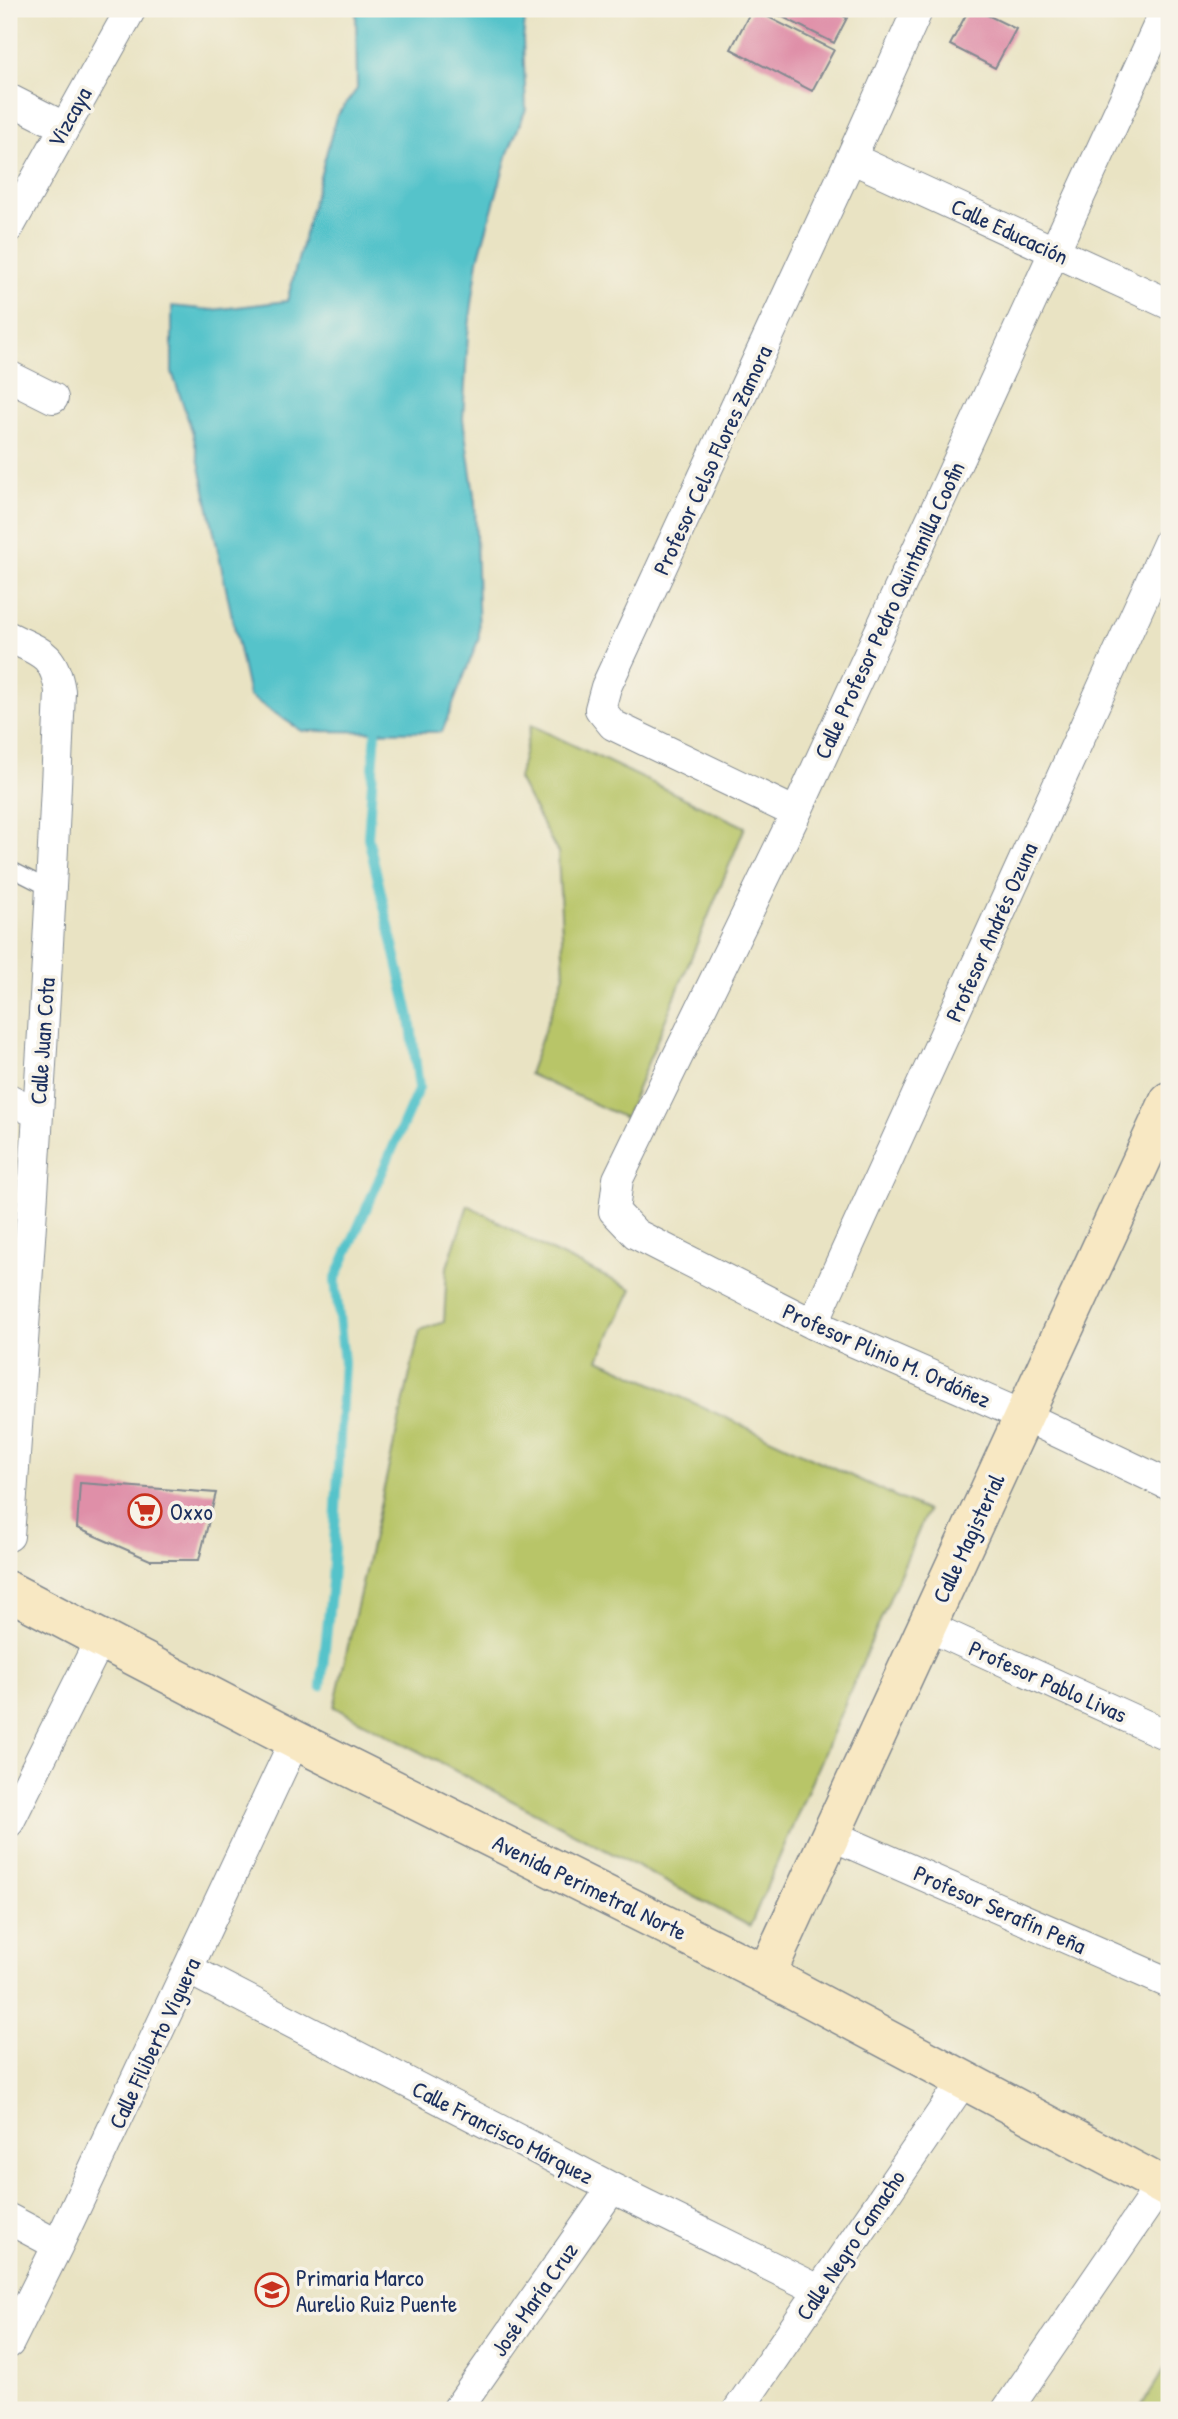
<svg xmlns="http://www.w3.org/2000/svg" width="1178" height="2419" font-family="'Patrick Hand',sans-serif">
<rect width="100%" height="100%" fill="#f7f3e8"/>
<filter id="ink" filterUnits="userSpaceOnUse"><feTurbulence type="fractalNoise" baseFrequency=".0143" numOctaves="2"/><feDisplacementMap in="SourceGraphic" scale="14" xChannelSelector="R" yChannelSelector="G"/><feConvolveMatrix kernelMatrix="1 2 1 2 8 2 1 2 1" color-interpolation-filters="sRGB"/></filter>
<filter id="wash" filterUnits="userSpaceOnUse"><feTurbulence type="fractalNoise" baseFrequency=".00686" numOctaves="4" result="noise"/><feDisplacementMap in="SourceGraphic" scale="28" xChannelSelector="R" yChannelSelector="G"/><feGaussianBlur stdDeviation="1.57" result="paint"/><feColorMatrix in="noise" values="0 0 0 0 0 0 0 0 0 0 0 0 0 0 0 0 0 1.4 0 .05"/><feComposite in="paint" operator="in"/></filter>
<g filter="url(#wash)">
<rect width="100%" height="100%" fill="#e9e3c3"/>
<path fill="#b8c567" stroke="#6a7a62" stroke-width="2" d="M531 725 745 827 625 1118 529 1074 564 975 558 853 518 779Z
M468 1205 551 1251 632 1289 599 1359 927 1511 750 1926 334 1707 420 1330 444 1322 447 1267Z
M1169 2362V2410H1139Z"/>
<path fill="#55c3ca" stroke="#387994" stroke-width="2" d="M356 9H526L523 40 526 109 508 153 478 260 468 334 463 419 475 502 479 638 442 732 302 731 249 696 193 434 172 372V306L212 310 287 301 336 117 357 89Z"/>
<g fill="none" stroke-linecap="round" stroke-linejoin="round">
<path stroke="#55c3ca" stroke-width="10" d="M321 1686 332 1582 344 1362 335 1280 419 1088 410 1018 368 837 377 717"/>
</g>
<g id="blocks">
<path fill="#df8fa8" d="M752 9 834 50 812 91 731 49Z
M767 9H830L847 18 834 43Z
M969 9H975L1016 29 995 68 950 45Z
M80 1483 216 1493 199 1560H150L77 1528Z"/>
</g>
</g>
<g filter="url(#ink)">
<use href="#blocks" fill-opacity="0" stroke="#828990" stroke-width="2"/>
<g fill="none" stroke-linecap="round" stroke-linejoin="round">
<defs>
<path id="lane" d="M9 868 52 890"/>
<path id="street" d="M1166 9 796 813 618 1179 614 1211 636 1234 813 1324 1024 1416 1169 1485
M9 99 64 127
M851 158 1169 304
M9 227 131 9
M9 376 53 398
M9 637C40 652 54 653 60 691 49 972 30 1254 9 1536
M796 813 613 725 600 709 606 687 851 158 918 9
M9 1099 37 1113
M813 1324 1169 541
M927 1626 1169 1736
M9 1822 101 1638
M831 1835 1169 1983
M188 1969 612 2188 819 2290
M9 2219 58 2245
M9 2343 58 2245 295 1740
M457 2410 612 2188
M738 2410 964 2080
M1007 2410 1161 2185"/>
<path id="secondary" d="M9 1591 295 1740 766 1975 1169 2189
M766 1975 1169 1101"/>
</defs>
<use href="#lane" stroke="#828990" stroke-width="17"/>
<use href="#street" stroke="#828990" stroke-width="32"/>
<use href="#secondary" stroke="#828990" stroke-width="41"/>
<use href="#lane" stroke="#fff" stroke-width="14"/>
<use href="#street" stroke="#fff" stroke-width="30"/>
<use href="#secondary" stroke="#f8e8c3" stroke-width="38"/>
</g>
</g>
<defs>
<symbol id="supermarket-ring" viewBox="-11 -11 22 22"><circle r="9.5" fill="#f7f3e8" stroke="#c8321e" stroke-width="1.5"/><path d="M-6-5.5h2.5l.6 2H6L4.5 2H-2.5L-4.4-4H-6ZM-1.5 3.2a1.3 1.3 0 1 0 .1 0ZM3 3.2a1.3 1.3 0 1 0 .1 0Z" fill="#c8321e"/></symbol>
<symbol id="school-ring" viewBox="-11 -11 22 22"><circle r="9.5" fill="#f7f3e8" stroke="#c8321e" stroke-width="1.5"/><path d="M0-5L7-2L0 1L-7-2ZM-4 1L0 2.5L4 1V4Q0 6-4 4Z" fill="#c8321e"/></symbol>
</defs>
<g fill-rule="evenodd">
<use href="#supermarket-ring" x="126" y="1492" width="38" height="38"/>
<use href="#school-ring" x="253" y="2271" width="38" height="38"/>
</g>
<g text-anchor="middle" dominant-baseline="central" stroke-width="7" stroke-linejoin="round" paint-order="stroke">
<g font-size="23" fill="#1b2f5e" stroke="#f7f3e8">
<text transform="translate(69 117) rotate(-61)">Vizcaya</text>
<text transform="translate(1010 231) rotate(25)">Calle Educación</text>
<text transform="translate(712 460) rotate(-65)">Profesor Celso Flores Zamora</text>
<text transform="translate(889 610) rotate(-65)">Calle Profesor Pedro Quintanilla Coofin</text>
<text transform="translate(991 932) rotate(-66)">Profesor Andrés Ozuna</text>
<text transform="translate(42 1041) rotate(-86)">Calle Juan Cota</text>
<text transform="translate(887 1355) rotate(24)">Profesor Plinio M. Ordóñez</text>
<text transform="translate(968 1538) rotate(-65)">Calle Magisterial</text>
<text transform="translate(1048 1681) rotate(24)">Profesor Pablo Livas</text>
<text transform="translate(590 1887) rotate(26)">Avenida Perimetral Norte</text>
<text transform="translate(1000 1909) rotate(24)">Profesor Serafín Peña</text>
<text transform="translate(154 2043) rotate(-65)">Calle Filiberto Viguera</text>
<text transform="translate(503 2132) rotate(27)">Calle Francisco Márquez</text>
<text transform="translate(850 2245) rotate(-56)">Calle Negro Camacho</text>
<text transform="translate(534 2299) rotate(-55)">José María Cruz</text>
</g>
<g font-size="23" fill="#1b2f5e" stroke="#f7f3e8" text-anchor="start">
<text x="170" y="1511">Oxxo</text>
<text x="296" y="2277">Primaria Marco<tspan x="296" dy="26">Aurelio Ruiz Puente</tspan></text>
</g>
</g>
<rect width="1178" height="2419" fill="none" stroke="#f7f3e8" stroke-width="35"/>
</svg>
